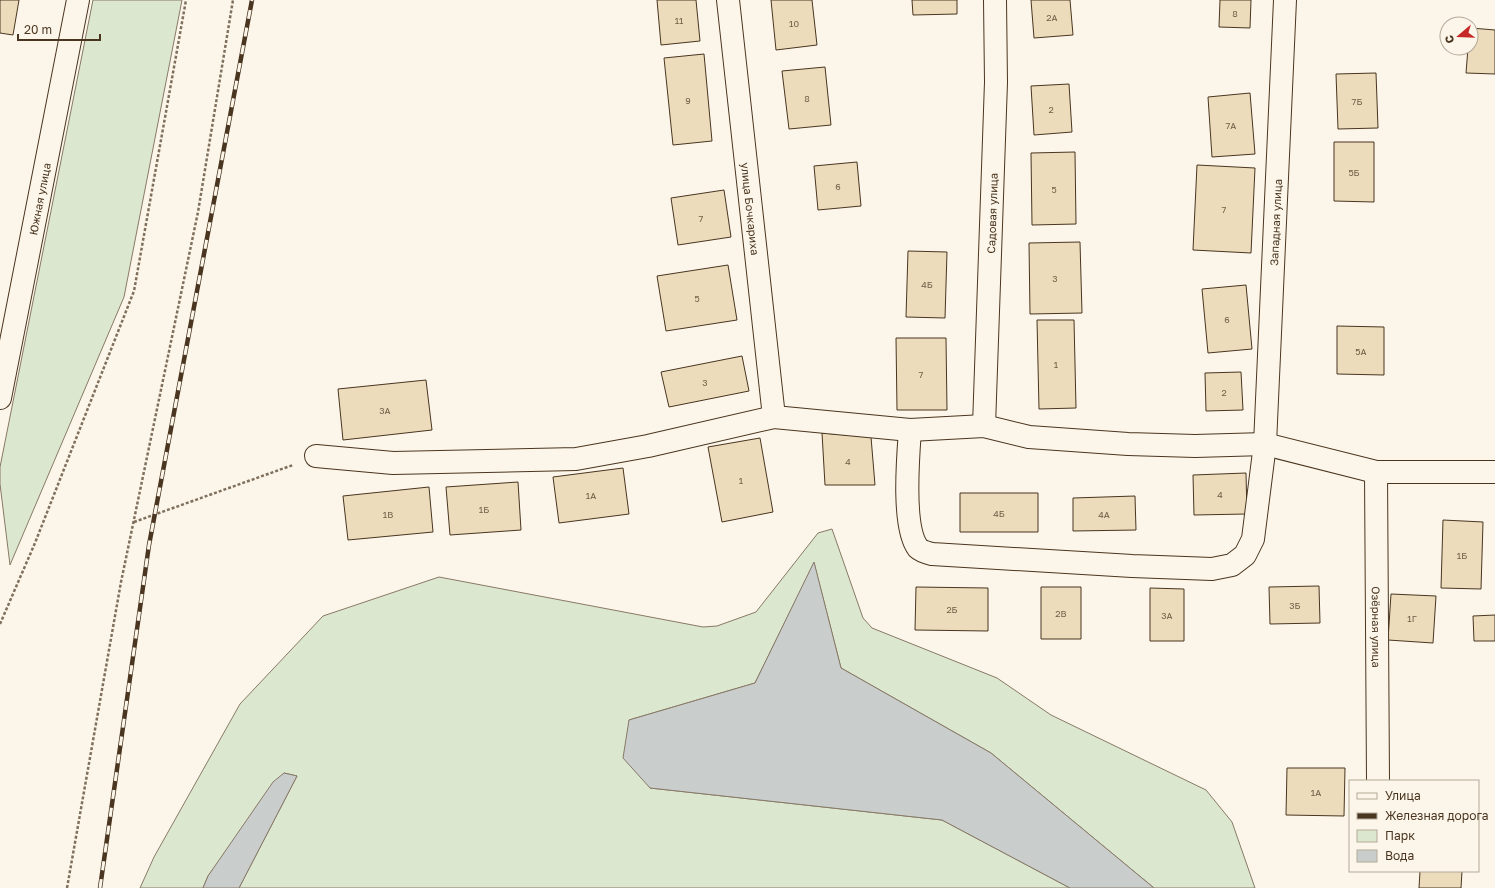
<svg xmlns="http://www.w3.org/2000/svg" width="1495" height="888" font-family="'Golos Text',sans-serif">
<rect width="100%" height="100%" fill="#fbf6e9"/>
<path fill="#dce7d0" stroke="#887966" d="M93 0H182L124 297 10 565 0 484V467Z
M832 529 863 618 872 628 997 678 1051 715 1206 790 1232 822 1255 888H1154L991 753 841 668 814 563 755 683 629 720 650 788 942 820 1070 888H239L297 776 284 773 208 876 203 888H140L154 857 240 704 323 616 439 577 703 627 717 626 756 612 818 533Z"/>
<path fill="#c9cecd" stroke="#887966" d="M814 562 841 668 991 753 1154 888H1070L942 820 650 788 623 758 629 720 755 683Z
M284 773 297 776 239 888H203L208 876 273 782Z"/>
<path fill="#ecdcbc" stroke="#4a3520" d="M0 0H19L13 35 0 33Z
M657 0H696L700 41 661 45Z
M771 0H812L817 45 776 50Z
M912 0H957V14L913 15Z
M1031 0H1070L1073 35 1034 38Z
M1220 0H1251L1250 28 1219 27Z
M1471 28 1495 30V74L1466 73 1468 48H1471Z
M704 54 712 141 673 145 664 58Z
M825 67 831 125 789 129 782 71Z
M1376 73 1378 128 1338 129 1336 74Z
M1069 84 1072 132 1034 135 1031 86Z
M1250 93 1255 154 1212 157 1208 97Z
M1334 142H1374V202L1334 201Z
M1075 152 1076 224 1032 225 1031 153Z
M857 162 861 206 818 210 814 166Z
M1197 165 1255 168 1251 253 1193 250Z
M724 190 731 237 678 245 671 198Z
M1080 242 1082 313 1030 314 1029 243Z
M908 251 947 252 945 318 906 317Z
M728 265 737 320 666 331 657 276Z
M1246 285 1252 349 1208 353 1202 289Z
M1037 320H1074L1076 408 1039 409Z
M1337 326 1384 327V375L1337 374Z
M896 338H946L947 410H897Z
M742 356 749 391 669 407 661 372Z
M1241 372 1243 410 1206 411 1205 373Z
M426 380 432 430 343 440 338 389Z
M822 433 871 437 875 485H825Z
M760 438 773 512 722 522 708 447Z
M623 468 629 514 559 523 553 477Z
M1246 473 1247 514 1194 515 1193 475Z
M518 482 521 530 450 535 446 487Z
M429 487 433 532 348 540 343 496Z
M960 493H1038V532H960Z
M1135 496 1136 530 1073 531V498Z
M1443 520 1483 522 1481 589 1441 588Z
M1319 586 1320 623 1270 624 1269 587Z
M916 587 988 588V631L915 630Z
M1041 587H1081V639H1041Z
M1150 588 1184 589V641H1150Z
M1391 594 1436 596 1433 643 1388 640Z
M1495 615V641H1474L1473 616Z
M1287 768H1345L1344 816 1286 815Z
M1420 871H1462L1461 888H1419Z"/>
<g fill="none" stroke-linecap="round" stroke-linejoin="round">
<defs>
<g id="minor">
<path id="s1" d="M728 0 774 417"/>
<path id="s2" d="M0 398 78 0"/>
<path id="s3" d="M984 426 996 82 995 0"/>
<path id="s4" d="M910 430C908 457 902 527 918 548 921 551 928 553 932 554L1132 566 1212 569 1232 565 1245 555 1253 539 1265 444 1285 0"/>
<path d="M316 456 393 463 576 459 648 446 774 417 910 430 984 426 1029 437 1128 444 1195 446 1265 444 1376 472H1495"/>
<path id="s5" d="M1376 472 1378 781"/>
</g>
</defs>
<use href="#minor" stroke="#4a3520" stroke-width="24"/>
<path stroke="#7f6f5c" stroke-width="2.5" stroke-dasharray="3 2" stroke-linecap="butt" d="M134 522 293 465
M0 624 35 543 134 291 186 0
M67 888 121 582 198 212 233 0"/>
<use href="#minor" stroke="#fbf6e9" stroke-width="22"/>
<defs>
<path id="rail" d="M100 888 149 545 252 0"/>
</defs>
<use href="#rail" stroke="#4a3520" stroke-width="4.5"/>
<use href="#rail" stroke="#fbf6e9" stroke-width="3" stroke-dasharray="9" stroke-linecap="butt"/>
</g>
<g text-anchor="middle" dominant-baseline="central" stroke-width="3" stroke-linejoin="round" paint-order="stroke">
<g font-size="9" fill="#725f47">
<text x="1235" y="13">8</text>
<text x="1052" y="17">2А</text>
<text x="679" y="20">11</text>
<text x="794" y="23">10</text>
<text x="807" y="98">8</text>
<text x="688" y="100">9</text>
<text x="1357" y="101">7Б</text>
<text x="1051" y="109">2</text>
<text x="1231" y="125">7А</text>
<text x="1354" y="172">5Б</text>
<text x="838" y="186">6</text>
<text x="1054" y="189">5</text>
<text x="1224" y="209">7</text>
<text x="701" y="218">7</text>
<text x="1055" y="278">3</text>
<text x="927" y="284">4Б</text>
<text x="697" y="298">5</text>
<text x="1227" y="319">6</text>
<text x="1361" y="351">5А</text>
<text x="1056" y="364">1</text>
<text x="921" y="374">7</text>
<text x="705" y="382">3</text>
<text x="1224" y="392">2</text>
<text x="385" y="410">3А</text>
<text x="848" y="461">4</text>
<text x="741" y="480">1</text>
<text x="1220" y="494">4</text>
<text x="591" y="495">1А</text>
<text x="484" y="509">1Б</text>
<text x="999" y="513">4Б</text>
<text x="388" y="514">1В</text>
<text x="1104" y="514">4А</text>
<text x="1462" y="555">1Б</text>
<text x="1295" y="605">3Б</text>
<text x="952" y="609">2Б</text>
<text x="1061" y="613">2В</text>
<text x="1167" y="615">3А</text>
<text x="1412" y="618">1Г</text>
<text x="1316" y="792">1А</text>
</g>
<g font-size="11" fill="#4a3520" stroke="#fbf6e9">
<text stroke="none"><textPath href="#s2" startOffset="203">Южная улица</textPath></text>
<text stroke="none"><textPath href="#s1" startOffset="210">улица Бочкариха</textPath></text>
<text stroke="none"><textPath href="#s3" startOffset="213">Садовая улица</textPath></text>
<text stroke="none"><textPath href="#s4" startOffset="788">Западная улица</textPath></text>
<text stroke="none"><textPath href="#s5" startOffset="155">Озёрная улица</textPath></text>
</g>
</g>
<rect x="1349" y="780" width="130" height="92" fill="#fbf6e9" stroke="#b4a999"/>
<rect x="1357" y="793" width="20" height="6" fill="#fbf6e9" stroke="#b4a999"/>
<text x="1385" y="800" font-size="12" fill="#4a3520">Улица</text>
<rect x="1357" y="813" width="20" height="6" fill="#4a3520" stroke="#b4a999"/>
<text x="1385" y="820" font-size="12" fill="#4a3520">Железная дорога</text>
<rect x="1357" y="830" width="20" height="12" fill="#dce7d0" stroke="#b4a999"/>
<text x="1385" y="840" font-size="12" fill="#4a3520">Парк</text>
<rect x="1357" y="850" width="20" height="12" fill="#c9cecd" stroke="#b4a999"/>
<text x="1385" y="860" font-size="12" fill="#4a3520">Вода</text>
<g transform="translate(1459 36) rotate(251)"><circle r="19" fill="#fbf6e9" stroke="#b4a999"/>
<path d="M0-3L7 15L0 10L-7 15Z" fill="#c62828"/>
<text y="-6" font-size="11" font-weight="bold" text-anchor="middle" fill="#4a3520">С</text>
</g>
<path d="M18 34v6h82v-6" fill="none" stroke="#4a3520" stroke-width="2"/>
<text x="24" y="34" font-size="12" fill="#4a3520" stroke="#fbf6e9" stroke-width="3" paint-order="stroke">20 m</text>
</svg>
